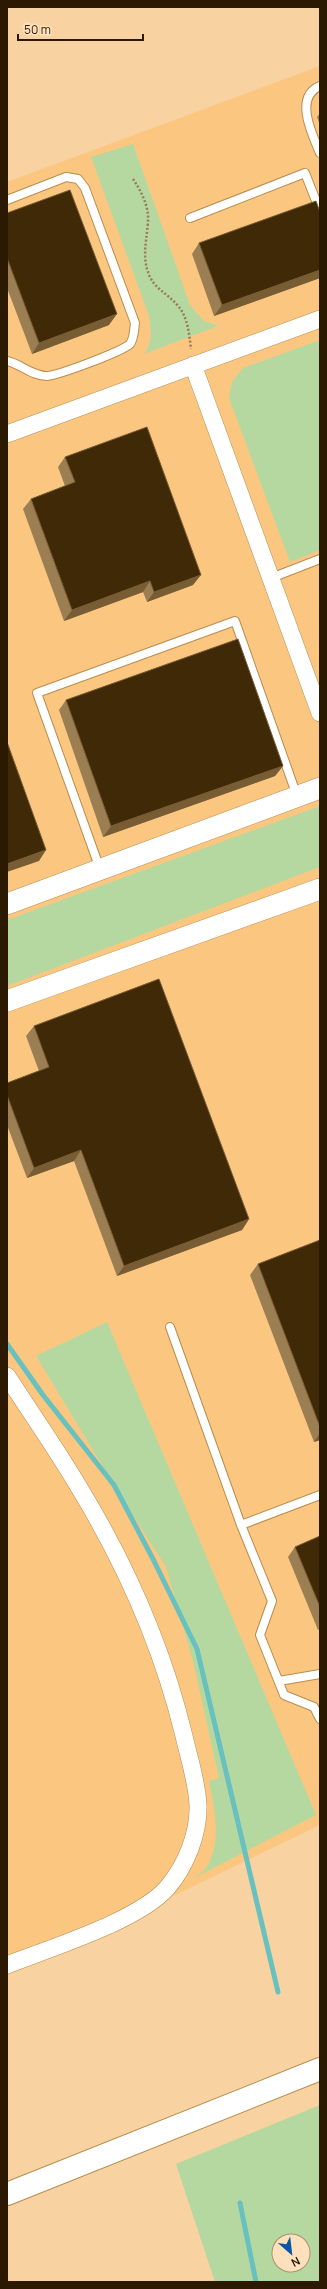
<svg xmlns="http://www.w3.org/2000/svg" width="327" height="2289" font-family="Manrope,sans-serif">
<rect width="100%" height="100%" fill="#f8d2a0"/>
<path fill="#fbc780" d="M320 66V1825L7 1976V182Z"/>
<path fill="#b5d8a1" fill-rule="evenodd" d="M133 144 190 305 204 321 218 326 144 354C153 342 151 330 149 316L91 157Z
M320 340V550L290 562 229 398 232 382 243 368Z
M320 806V867L7 986V920Z
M107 1322 316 1815 194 1878C199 1874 206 1870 208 1865 222 1839 214 1807 209 1781L219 1778 193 1661 166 1567 114 1485 36 1356Z
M320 2105V2282H215L176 2164ZM279 2241H303V2265H279Z"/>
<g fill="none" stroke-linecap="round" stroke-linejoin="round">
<path stroke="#69c1bf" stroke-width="5" d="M7 1344 43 1395 114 1485 153 1559 197 1649 278 1992
M240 2203 256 2282"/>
<defs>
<path id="service" d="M320 86C293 97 313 136 320 153
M7 200 66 177 78 179 85 188 135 323C134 330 134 339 130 344 121 352 59 375 47 376 32 376 21 364 7 361
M190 218 305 173 320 211
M271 578 320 559
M100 869 37 693 235 621 297 796
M170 1327 241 1525
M320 1495 241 1525 272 1601 260 1635 284 1695 314 1707 320 1719
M279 1681 320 1674"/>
<path id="minor" d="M193 365 320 713
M7 434 320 319
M7 1376C31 1413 57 1450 80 1489 126 1565 163 1649 184 1736 189 1758 197 1782 198 1805 199 1833 186 1866 167 1888 138 1921 50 1948 7 1965"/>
<path id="tertiary" d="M7 904 320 788
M7 1001 320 889"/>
<path id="trunk" d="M7 2194 320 2069"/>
</defs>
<use href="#service" stroke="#b98c4e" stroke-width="10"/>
<use href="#minor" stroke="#b98c4e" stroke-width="18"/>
<use href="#tertiary" stroke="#b98c4e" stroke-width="22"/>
<use href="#trunk" stroke="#b98c4e" stroke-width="24"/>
<path stroke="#987c56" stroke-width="2.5" stroke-dasharray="2 2" stroke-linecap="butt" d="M133 179C141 191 149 206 148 221 147 239 142 255 148 272 153 289 168 293 178 306 188 317 189 334 191 349"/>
<use href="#service" stroke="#fff" stroke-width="8"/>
<use href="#minor" stroke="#fff" stroke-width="17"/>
<use href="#tertiary" stroke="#fff" stroke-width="21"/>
<use href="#trunk" stroke="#fff" stroke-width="22"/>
</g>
<path fill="#9c7e53" d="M320 113V125L317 117Z
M320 212V278L214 316 192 254 199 243Z
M7 213 109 325 32 354 7 288Z
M65 457 193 585 147 602 143 592 64 621 23 509 31 499 65 486 58 467Z
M66 700 283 766 275 776 103 837 59 710Z
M34 1026 249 1219 242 1230 117 1276 74 1161 27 1178 7 1125V1083L39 1071 26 1036Z
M320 1240V1440L314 1442 250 1275 258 1264Z
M320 1536V1629L318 1630 288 1557 295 1547Z"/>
<path fill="#775c34" d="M320 270V278L214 316 222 305Z
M117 314 109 325 32 354 39 343Z
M201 575 193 585 147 602 154 592Z
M150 581 143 592 64 621 72 610Z
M283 766 275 776 103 837 111 826Z
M46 850 39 861 7 872V864Z
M81 1150 74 1161 27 1178 34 1168Z
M249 1219 242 1230 117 1276 124 1266Z
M320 1433V1440L314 1442Z"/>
<path fill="#402906" stroke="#775c34" d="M70 190 117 314 39 343 7 258V213Z
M316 201 320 212V270L222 305 199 243Z
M147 427 201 575 154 592 150 581 72 610 31 499 75 482 65 457Z
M238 639 283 766 111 826 66 700Z
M7 742 46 850 7 864Z
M159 979 249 1219 124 1266 81 1150 34 1168 7 1095V1083L49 1067 34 1026Z
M320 1240V1427L258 1264Z
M320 1536V1607L295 1547Z"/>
<rect width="327" height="2289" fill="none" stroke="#2b1a01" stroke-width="16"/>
<g transform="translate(291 2253) rotate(152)"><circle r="19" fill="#fee1bc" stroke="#aa9171"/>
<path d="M0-3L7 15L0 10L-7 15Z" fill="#0658a6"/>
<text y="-6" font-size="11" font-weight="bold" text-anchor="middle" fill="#2b1a01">N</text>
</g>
<path d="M18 34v6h125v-6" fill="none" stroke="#2b1a01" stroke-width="2"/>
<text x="24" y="34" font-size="12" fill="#2b1a01" stroke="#fee1bc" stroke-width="3" paint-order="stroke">50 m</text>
</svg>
